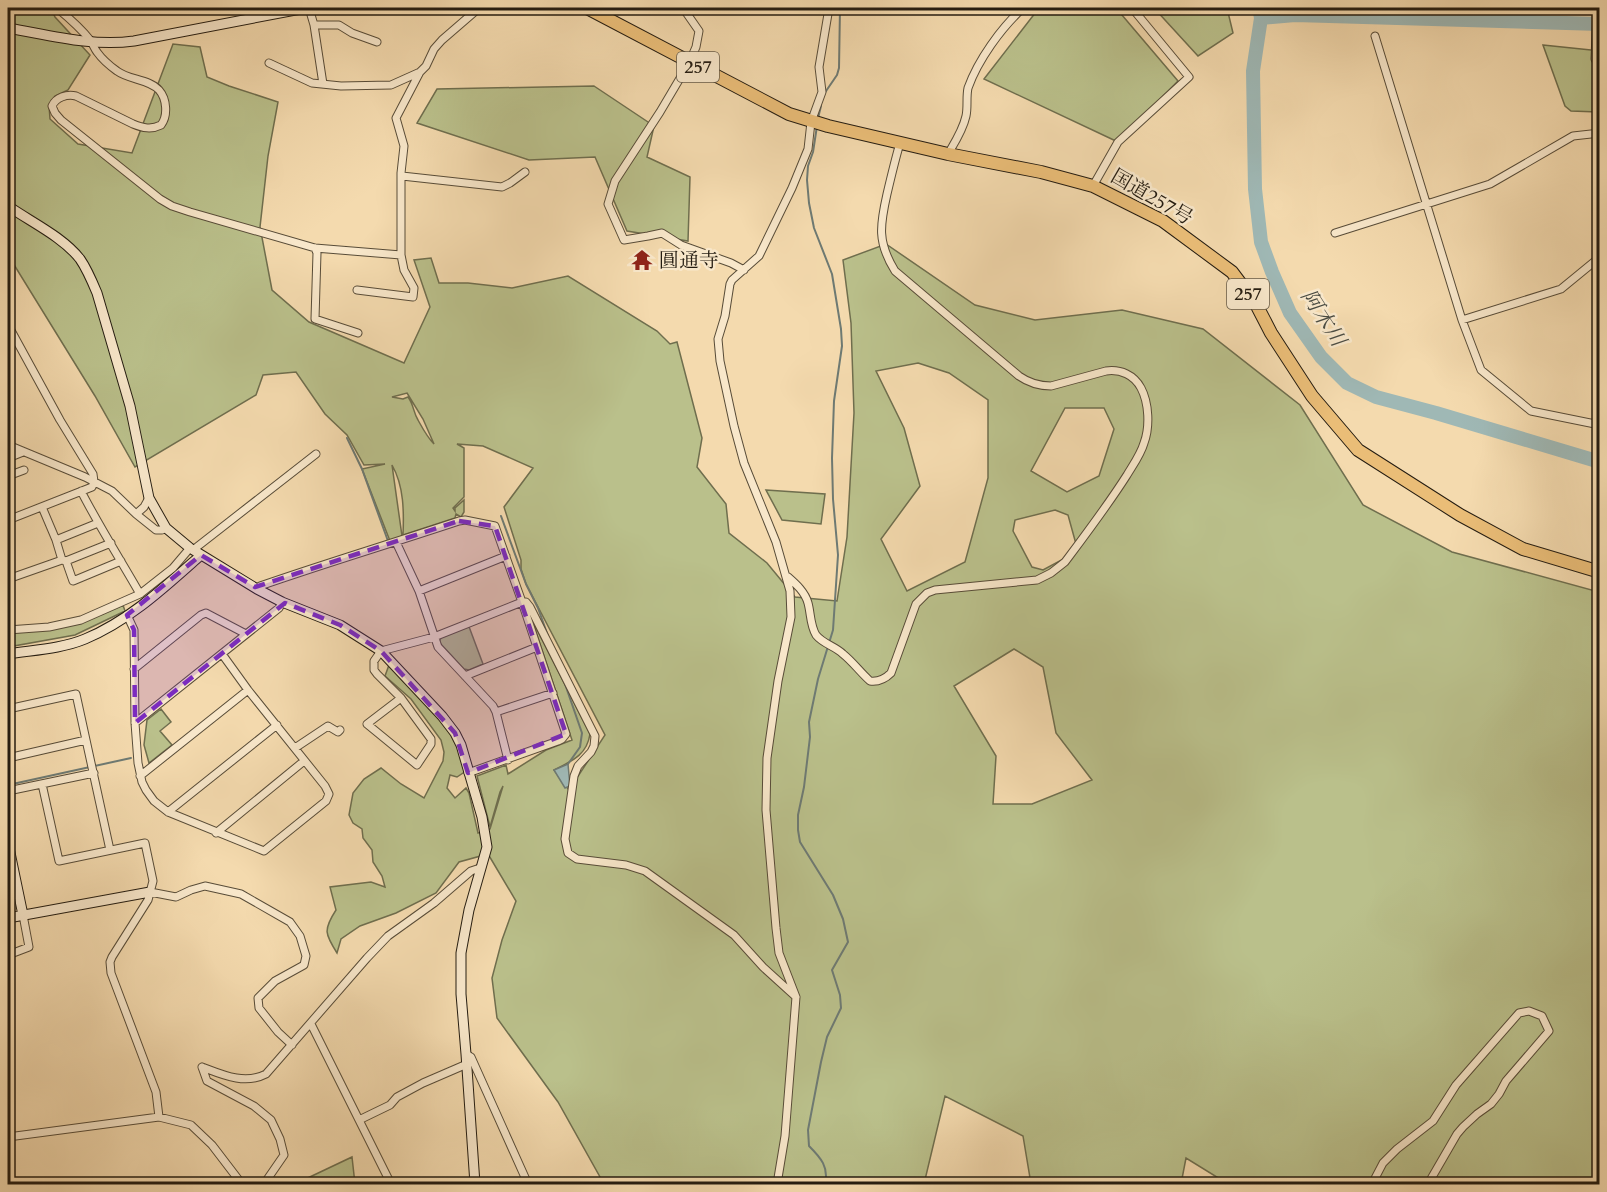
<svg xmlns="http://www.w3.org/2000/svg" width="1607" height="1192" font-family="Cardo,'Noto Serif JP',serif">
<rect width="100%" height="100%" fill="#f4daae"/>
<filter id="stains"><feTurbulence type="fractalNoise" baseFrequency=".00333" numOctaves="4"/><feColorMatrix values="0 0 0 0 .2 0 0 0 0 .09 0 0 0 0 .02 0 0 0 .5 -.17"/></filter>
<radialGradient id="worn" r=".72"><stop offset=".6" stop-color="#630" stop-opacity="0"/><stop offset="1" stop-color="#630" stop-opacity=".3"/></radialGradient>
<path fill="#bac08b" stroke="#6f6e4e" stroke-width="1.5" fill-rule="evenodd" d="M8 8H51L55 17 90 55 68 90 55 96 49 105 50 119 78 144 132 153 173 44 200 47 207 77 229 86 278 102 268 156 260 227 272 290 309 322 404 363 430 307 414 260 431 258 439 283H468L512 288 568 276 657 331 670 344 677 342 702 438 697 467 726 504 729 533 767 563 795 597 837 601 847 537 854 413 851 323 843 260 886 244 975 305 1035 320 1122 310 1203 329 1300 405 1363 505 1452 552 1599 592V1184H1228L1186 1158 1181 1184H1027L1030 1178 1023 1136 945 1096 924 1184H604L558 1102 497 1018 492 978 502 940 516 901 488 854 459 862 436 893 396 913 360 926 341 939 337 953C325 934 323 930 336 910L330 887 371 882 385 887 382 876 373 862 372 850 363 838 362 829 353 823 349 815 353 793 364 779 381 768 401 784 424 798 443 761 444 752 441 740 411 699 385 676 389 665 450 731 459 748 466 771 457 777 450 775 447 788 455 798 466 788 469 793 478 833 490 829 503 786 500 792 490 827 477 776 506 765 508 774 546 750 572 740 532 620 590 734C587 755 572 761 554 770L569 790 605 735 526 584 521 569V560L504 507 533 468 483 446 457 444 464 448V497L453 508 455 511V508L464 500V512L461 517 456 514 455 518 403 535C404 512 404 486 392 465L402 536 390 541 362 469 385 464 364 465 347 435 325 414 296 372 263 375 256 395 135 467 95 396 8 255ZM918 363 949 373 988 400V478L965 562 907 591 881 539 920 486 904 428 876 371ZM407 393 423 419 434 444C427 437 423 429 418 420 413 412 414 405 408 397L403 399 392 397ZM1065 408H1104L1114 429 1099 476 1067 492 1031 471ZM1055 510 1068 515 1076 544 1071 555 1043 570 1032 567 1013 531 1015 520ZM1014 649 1043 667 1056 733 1092 780 1032 804H993L996 756 954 686Z
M1039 8H1116L1178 81 1118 142 984 79Z
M1154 8H1227L1233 33 1198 56Z
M1543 45 1591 50 1599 49V110L1598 112 1571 111 1565 106Z
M594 86 654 126 647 157 690 177 688 241 627 231 595 157 529 160 417 123 437 89Z
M766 490 825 494 821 524 782 520Z
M123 605 125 611 75 635 8 647V632C52 633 83 623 123 605Z
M468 624 483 664 469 670 464 669 439 642 442 636Z
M161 709 171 722 160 731 172 745 149 763 144 745 147 720Z
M352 1157 355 1184H295Z"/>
<path fill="#9fb8b5" stroke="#6e7a73" stroke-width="1.5" d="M568 764 570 786 565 788 554 770Z"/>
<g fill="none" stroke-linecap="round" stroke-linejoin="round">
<path stroke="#6e7a73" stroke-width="2" d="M824 94 837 75 839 68 840 8
M818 118 821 106
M817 126 813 152 808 166 807 180 809 203 814 228 832 274 841 329 842 346 834 401 832 458 833 499 838 555 833 630 818 679 809 722 810 737 804 787 798 815V830L800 842 833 895 843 919 848 942 832 970 840 995 841 1008 827 1037 821 1062 808 1130 809 1146C821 1158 829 1167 825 1184
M347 438 362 469 388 541
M501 516 526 584 538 608 548 636
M565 684 582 733 580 747 568 764
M8 785 131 758"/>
<path stroke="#9fb8b5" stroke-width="14" d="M1259 8 1261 18 1253 71 1255 189 1261 242 1272 272 1290 313 1321 357 1347 383 1376 397 1436 413 1600 462
M1261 18 1295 15 1600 24"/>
<defs>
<path id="street" d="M57 8C69 18 80 27 90 40 93 44 94 48 97 52 102 59 110 66 117 71 129 80 149 79 159 90 167 99 168 116 161 125 151 130 143 128 133 124L76 96C67 94 56 97 52 106L55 113 61 120 160 199 172 206 190 212 315 248 401 255
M309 8 314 25 323 84
M683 8 699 31 696 47 689 63 660 112 615 181 608 204 624 240 648 236 662 233 681 245 731 263 744 270
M1597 8 1595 59 1600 69
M314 25H339L352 33 377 42
M1375 36 1462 320 1481 370 1531 411 1600 425
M269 63 312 83 341 86 391 85 420 72 426 66 434 49 442 40 479 8
M948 154C955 142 963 130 966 116 968 107 966 97 968 88 978 60 1001 28 1023 8
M402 176 502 187 510 183 525 172
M1093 186 1118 142 1189 77 1132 8
M1335 233 1490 184 1573 136 1600 133
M315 248 317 253 315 319 358 333
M357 290 413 297 414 288 404 270 401 255V173L404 146 396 118 420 72
M1462 320 1561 289 1600 257
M8 325 60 420 93 474 94 482
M8 445 85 477 112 491 136 514 156 530H162L166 528
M8 458 23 452
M8 476 24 470
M81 491C99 526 120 559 140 594L173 568 190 548
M42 507 56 540 62 560 66 561 73 581 121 561
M136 514 144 507 149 498
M8 520 92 487 94 482
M56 540 98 523
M396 542 419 591 438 647 493 706 496 712 508 760
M193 550 316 454
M66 561 111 543
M788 577C796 584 805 592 808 603 811 614 810 625 816 635 823 644 835 646 843 654 853 662 860 672 870 681 878 682 885 679 891 673L916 604 927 593 935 590 1037 580 1051 573 1065 562C1086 534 1108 505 1127 475 1133 465 1141 454 1144 443 1150 427 1149 403 1141 388 1134 375 1121 369 1106 371L1051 386C1039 386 1029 383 1019 376L895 271C877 242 880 225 887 194 891 177 895 160 900 143
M8 579 62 560
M257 589 260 586C326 563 393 543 459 521L465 520 495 526 522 602 566 734 562 739 558 741 468 773
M419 591 506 556
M522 602H526L530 607 595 736 594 746 591 752 578 766 574 776 565 839 568 853 577 859 626 865 645 871 734 935 763 967 796 997
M127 615 134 630 135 723 138 763 142 782 146 790 154 801 168 812 264 851 326 801 329 794 325 786 248 690 222 654
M8 630 49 627 81 620 140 594
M134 669 201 615 206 613 246 634
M465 676 537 647
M401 698 367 724 417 765 431 744V739L401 698 377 674 374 670V661L381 651 434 637 522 602
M8 709 76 694 110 850
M496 712 553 693
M135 723 279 608 282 602
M295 748 328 726 338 732 340 730
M8 758 86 740
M140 776 248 690
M42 784 59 861 145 843 153 881 148 900 112 957 110 962 111 973 156 1092 159 1117
M8 791 94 773
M168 812 277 725
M216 833 304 761
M150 892 176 897 191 890 205 886 241 894 290 922 300 936 306 956 304 965 275 981 258 998 259 1008 278 1032 292 1045
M8 955 29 947 23 915
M311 1024 391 1184
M466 1054 471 1057 528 1184
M202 1067C223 1075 245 1085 266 1074L367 958 388 936 434 903 471 871 480 868
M202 1067 207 1081 254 1106 271 1120 280 1139 284 1155 264 1184
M359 1120 390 1105 397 1097 423 1083 467 1064
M8 1137 159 1117 191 1125 212 1145 238 1179 240 1184
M777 1184 785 1136 796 997 779 953 776 928 766 810 767 758 778 681 791 617 790 591 776 542 744 463 734 426 720 361 718 339 725 316 730 284 732 280 759 256 792 188 808 149 811 122 822 92 819 67 829 8
M1372 1184 1383 1163 1397 1149 1433 1121 1456 1085 1519 1013 1529 1011 1542 1016 1549 1031 1506 1081 1499 1094 1491 1104 1477 1114 1463 1127 1457 1134 1428 1184"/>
<path id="secondary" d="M8 28C49 35 92 47 134 41L306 8
M8 206C31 222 63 237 80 259 87 269 92 281 97 293L130 406 149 498 166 528 190 548 257 589 282 602 340 625 381 651 442 716 455 733 461 745 482 817 487 847 469 910 461 953V994L466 1054 475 1184
M8 654C33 650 61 649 85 639 129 621 166 586 201 555
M8 843 23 915
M8 918 150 892"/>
<path id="highway" d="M587 8 789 114 828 126 948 154 1041 172 1093 186 1163 221 1232 272 1256 304 1271 333 1312 396 1358 450 1460 515 1523 549 1600 572"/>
</defs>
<use href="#street" stroke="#584c38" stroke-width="9"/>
<use href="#secondary" stroke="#241c11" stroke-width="11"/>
<use href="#highway" stroke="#241c11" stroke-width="14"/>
<use href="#street" stroke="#f8e7ca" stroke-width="7"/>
<use href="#secondary" stroke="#f8e7ca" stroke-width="9"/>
<use href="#highway" stroke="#eabd77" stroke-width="12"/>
</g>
<path fill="#7b2cbf" fill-opacity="0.2" stroke="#7b2cbf" stroke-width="4.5" stroke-dasharray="12 8" stroke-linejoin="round" d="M459 521 495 526 566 734 468 773 455 733 381 651 340 625 285 603 135 723 134 630 127 615 201 555 255 587Z"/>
<defs>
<symbol id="temple-bare" viewBox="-9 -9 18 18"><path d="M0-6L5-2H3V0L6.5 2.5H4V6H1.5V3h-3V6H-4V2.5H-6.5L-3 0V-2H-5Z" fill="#8f2418" stroke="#f8e7ca" stroke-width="2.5" paint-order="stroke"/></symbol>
</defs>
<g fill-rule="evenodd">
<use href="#temple-bare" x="627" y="245" width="30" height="30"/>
</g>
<g text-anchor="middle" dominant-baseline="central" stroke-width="5" stroke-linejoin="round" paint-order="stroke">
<g fill="#f8e7ca" stroke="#645948" stroke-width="1.5">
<rect x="677" y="52" width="42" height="30" rx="4.5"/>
<rect x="1227" y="279" width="42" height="30" rx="4.5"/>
</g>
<g font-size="18" font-weight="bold" fill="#241c11">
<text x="698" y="67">257</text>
<text x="1248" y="294">257</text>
</g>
<g font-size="20" fill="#241c11" stroke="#f8e7ca">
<text transform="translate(1152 197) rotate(30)">国道257号</text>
</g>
<g font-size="20" fill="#241c11" stroke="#f8e7ca" text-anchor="start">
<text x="659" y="260">圓通寺</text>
</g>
<g font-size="21" font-style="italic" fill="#494b42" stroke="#f8e7ca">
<text transform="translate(1323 318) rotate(57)">阿木川</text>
</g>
</g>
<rect width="1607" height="1192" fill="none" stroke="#f4daae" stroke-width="30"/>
<rect x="9" y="9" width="1589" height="1174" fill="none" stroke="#241c11" stroke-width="3"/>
<rect x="15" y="15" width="1577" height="1162" fill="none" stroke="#241c11" stroke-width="1.5"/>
<rect width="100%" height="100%" filter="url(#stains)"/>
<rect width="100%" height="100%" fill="url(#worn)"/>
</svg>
